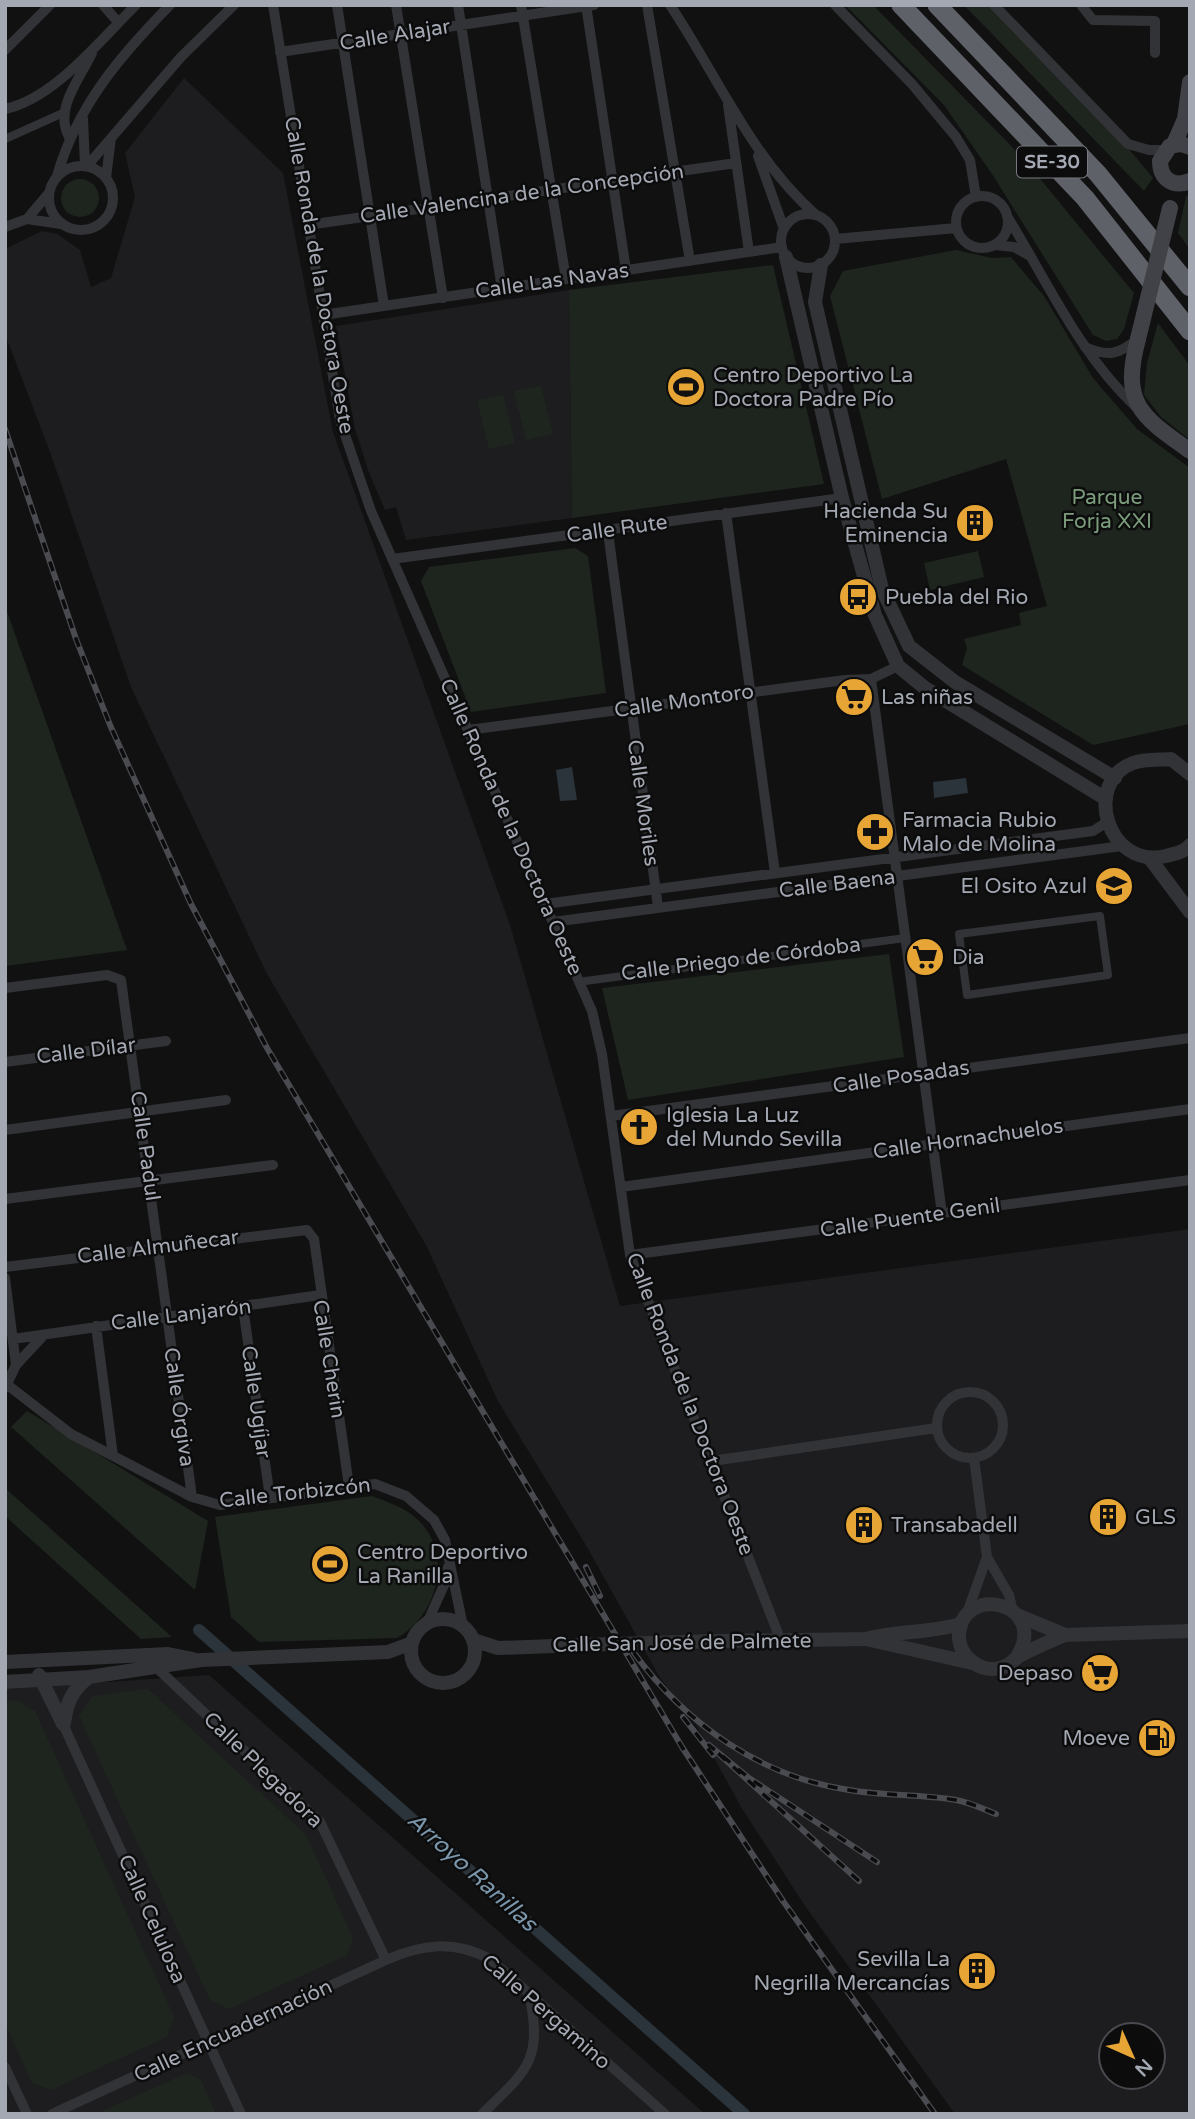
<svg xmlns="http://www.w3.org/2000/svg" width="1195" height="2119" font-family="'Varela Round',sans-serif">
<rect width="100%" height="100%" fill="#111112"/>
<path fill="#1d1d1f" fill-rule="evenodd" d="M184 78 283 173 333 432 510 925 620 1306 1190 1229V2114H955L805 1906 741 1807 696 1725 660 1678 587 1547 498 1401 427 1247 266 972 131 687 50 452 5 334V249L42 231 57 234 80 250 91 287 111 278 135 197 125 153ZM1111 2035H1153V2077H1111Z
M569 290 572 518 406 540 396 507 385 510 368 470 355 429 336 326Z
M209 1675 705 2114H5V1689Z"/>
<path fill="#1e251e" d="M845 5H873L1023 158 1134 293 1124 329 1117 339 1106 341 1093 335 992 174 944 105Z
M964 5H989L1128 148 1153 178 1144 191Z
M61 198a19 19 0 1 1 38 0a19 19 0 1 1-38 0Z
M1190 195V249L1178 233 1186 196Z
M956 250 992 258 1011 257 1044 296 1093 378 1137 429 1190 468V724L1093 745 962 665 967 648 964 639 1021 625 1019 613 1047 606 1006 459 882 499 830 296 843 271Z
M773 265 824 484 572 518 569 290Z
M1158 323 1190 366V440L1161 417 1144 395 1147 363Z
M541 386 553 434 526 440 514 391Z
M503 395 515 443 489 449 477 400Z
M575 548 588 556 606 693 471 712 421 581 429 567Z
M978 551 984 577 930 590 924 563Z
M5 606 127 950 5 966Z
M889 954 904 1057 628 1100 602 988Z
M27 1411 208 1521 195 1590 11 1427Z
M5 1488 172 1637 141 1639 5 1516Z
M372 1496C385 1501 400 1506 411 1514 455 1546 441 1613 397 1638L259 1642 231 1617 215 1517Z
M148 1689 306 1835 353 1938 347 1955 229 2009 210 2000 79 1716 93 1696Z
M16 1700 35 1711 174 2017 167 2037 51 2090 32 2083 5 2023V1701Z
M187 2073 201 2080 216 2114H96Z"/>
<path fill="#2b343a" d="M572 767 577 800 560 801 556 770Z
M966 778 968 793 934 798 933 782Z"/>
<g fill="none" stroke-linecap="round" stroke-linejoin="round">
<path stroke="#2b343a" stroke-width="12" d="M199 1630 744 2114"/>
<path stroke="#323337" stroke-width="8" d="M5 139 63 113
M1100 916 1108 975 967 995 959 934Z
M578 982 905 938"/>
<path stroke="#323337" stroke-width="10" d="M103 5 118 22
M273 5 340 420 371 511 592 1011 602 1054 630 1255 781 1641
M337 5 384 306
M396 5 443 298
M458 5 502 289
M521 5 566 279
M586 5 626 270
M647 5 690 261
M670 5C717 75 751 158 816 215
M835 5 912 84 956 137 970 160 976 197
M994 5 1128 144 1149 150H1166
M1081 5 1093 20 1155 21V53
M5 50 50 5
M280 52 594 5
M728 105 749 252
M5 109C55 98 100 40 136 5
M83 119 85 166
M69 137C54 109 79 80 92 53
M758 156 784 229
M49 198a32 32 0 1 1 64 0a32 32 0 1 1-64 0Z
M87 166 181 57 234 5
M57 176C77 106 120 56 170 5
M106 178 111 138
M956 222a26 26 0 1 1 52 0a26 26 0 1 1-52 0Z
M781 241a27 27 0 1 1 54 0a27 27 0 1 1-54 0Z
M1007 216C1047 281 1080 355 1136 407
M27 219 61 224
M308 225 736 163
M5 227 27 219 49 193
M835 239 956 228
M995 245 1014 247 1030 256
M323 315 782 247
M1085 347C1108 357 1118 355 1138 339
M726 513 775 873
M608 532 658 907
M392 559 842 498
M871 679 942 1214
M468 730 845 680 871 679 898 666
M545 904 1093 831 1107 822
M553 922 1122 846
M5 988 107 975 121 980 192 1497
M5 1062 166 1041
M611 1116 1190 1038
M5 1130 226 1100
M621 1187 1190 1109
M5 1199 273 1165
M630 1255 1190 1180
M5 1267 307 1230 314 1239 349 1486
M5 1278 16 1365
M243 1307 270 1498
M96 1326 113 1456
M13 1339 320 1295
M5 1383 71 1434 192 1497 220 1505 375 1484 406 1496 434 1520 445 1540 463 1626
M5 1388 16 1365 42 1337
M937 1425a33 33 0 1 1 66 0a33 33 0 1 1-66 0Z
M974 1458 987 1557 1009 1595 1013 1611
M712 1461 936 1428
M967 1613 987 1557
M427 1623 445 1583 448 1567
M158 1669 320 1822 386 1960
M63 1724 241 2114
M5 2067 27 2114
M52 2114 386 1960C422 1944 454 1940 490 1959L665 2114
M482 2114C528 2070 543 2060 529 1993"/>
<path stroke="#323337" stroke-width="14" d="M786 257 842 498 875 615 898 666 925 688 1106 799
M821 265 815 302 882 589 909 646 955 682 1115 778
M1190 774 1171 759C1159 760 1143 759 1133 763 1082 782 1107 870 1166 856 1176 853 1183 853 1190 845
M1151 860 1190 912
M1017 1615 1065 1635 1190 1631
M411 1651a32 32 0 1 1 64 0a32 32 0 1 1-64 0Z
M866 1639 972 1663
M473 1640 498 1648 580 1645
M717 1641 866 1639C897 1631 929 1633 961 1624
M1017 1657C1050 1603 962 1582 959 1635 958 1657 982 1675 1003 1667 1010 1665 1014 1659 1021 1655 1035 1648 1050 1641 1065 1635
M5 1662 168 1654 193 1659
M39 1675 63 1724
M5 1682 89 1677 201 1660 388 1652 412 1643
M64 1723C67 1703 71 1691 88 1678"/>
<path stroke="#404247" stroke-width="16" d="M1174 144 1185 119 1190 82
M1190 147 1181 144 1170 146 1160 161C1160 179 1173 188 1190 181
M1138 339C1121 403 1140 416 1190 451"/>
<path stroke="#5f6168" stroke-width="19" d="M901 5 1085 198 1190 331
M937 5 1098 174 1190 287"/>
<defs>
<path id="rail" d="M5 429 76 639 110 725 191 904 267 1048 682 1747 783 1901 935 2114
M586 1567 600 1596
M634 1653C686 1724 761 1777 849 1790 884 1796 920 1794 956 1800 969 1802 983 1809 996 1814
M683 1717 713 1755
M859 1881 709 1745 749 1778 877 1862"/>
</defs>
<use href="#rail" stroke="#494b50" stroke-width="6"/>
<use href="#rail" stroke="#0c0c0d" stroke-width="3.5" stroke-dasharray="10" stroke-linecap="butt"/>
<path stroke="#323337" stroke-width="14" d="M580 1645 717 1641"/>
<path stroke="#404247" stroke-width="16" d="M1138 339 1170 208"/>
</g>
<defs>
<symbol id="stadium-disc" viewBox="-11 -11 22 22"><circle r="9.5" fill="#e6a535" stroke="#0c0c0d"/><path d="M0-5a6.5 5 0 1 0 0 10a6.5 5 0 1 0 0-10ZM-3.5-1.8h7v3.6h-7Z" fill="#111"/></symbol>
<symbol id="building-disc" viewBox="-11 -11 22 22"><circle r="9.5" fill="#e6a535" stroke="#0c0c0d"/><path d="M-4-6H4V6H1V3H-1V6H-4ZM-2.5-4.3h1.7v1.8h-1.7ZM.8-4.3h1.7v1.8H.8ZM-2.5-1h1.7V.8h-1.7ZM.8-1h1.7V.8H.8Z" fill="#111"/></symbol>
<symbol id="bus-disc" viewBox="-11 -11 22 22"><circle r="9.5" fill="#e6a535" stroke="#0c0c0d"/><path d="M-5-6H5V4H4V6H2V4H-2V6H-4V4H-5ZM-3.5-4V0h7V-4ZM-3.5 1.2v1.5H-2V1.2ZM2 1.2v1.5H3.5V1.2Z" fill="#111"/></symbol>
<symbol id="supermarket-disc" viewBox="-11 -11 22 22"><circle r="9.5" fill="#e6a535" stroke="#0c0c0d"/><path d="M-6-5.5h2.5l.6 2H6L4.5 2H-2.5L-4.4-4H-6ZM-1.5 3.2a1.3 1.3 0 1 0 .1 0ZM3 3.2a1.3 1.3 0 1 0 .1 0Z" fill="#111"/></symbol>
<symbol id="pharmacy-disc" viewBox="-11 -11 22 22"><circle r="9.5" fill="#e6a535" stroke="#0c0c0d"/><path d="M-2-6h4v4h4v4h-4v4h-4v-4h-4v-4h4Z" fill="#111"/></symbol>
<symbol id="school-disc" viewBox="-11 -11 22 22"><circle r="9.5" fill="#e6a535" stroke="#0c0c0d"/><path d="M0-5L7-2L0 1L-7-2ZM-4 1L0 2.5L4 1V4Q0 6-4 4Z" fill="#111"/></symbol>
<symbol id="church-disc" viewBox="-11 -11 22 22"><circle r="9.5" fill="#e6a535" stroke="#0c0c0d"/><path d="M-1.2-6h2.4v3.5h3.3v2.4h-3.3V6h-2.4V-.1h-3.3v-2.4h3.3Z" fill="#111"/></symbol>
<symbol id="fuel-disc" viewBox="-11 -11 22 22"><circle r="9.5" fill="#e6a535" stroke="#0c0c0d"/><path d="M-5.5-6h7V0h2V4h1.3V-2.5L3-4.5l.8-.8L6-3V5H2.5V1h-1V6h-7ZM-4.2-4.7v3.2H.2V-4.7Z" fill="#111"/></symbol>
</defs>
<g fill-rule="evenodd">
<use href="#stadium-disc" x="664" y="365" width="44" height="44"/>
<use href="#building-disc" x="953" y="501" width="44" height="44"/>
<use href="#bus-disc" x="836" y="575" width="44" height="44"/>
<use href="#supermarket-disc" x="832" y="675" width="44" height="44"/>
<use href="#pharmacy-disc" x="853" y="810" width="44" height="44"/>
<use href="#school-disc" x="1092" y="864" width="44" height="44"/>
<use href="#supermarket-disc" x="903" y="935" width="44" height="44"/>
<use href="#church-disc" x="617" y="1105" width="44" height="44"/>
<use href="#building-disc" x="1086" y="1495" width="44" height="44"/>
<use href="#building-disc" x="842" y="1503" width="44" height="44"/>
<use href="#stadium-disc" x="308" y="1542" width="44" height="44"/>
<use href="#supermarket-disc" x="1078" y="1651" width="44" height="44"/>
<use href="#fuel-disc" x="1135" y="1716" width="44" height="44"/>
<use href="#building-disc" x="955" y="1949" width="44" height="44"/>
</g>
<g text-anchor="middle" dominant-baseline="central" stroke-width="5" stroke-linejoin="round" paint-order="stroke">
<rect fill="#0c0c0d" stroke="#767980" stroke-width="2" x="1017" y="146.5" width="70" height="31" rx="5"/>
<g font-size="19" font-weight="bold" fill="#a3a8b2">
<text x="1052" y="162">SE-30</text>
</g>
<g font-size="21" fill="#a3a8b2" stroke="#0c0c0d">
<text transform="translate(395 35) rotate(-9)">Calle Alajar</text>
<text transform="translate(522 194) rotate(-8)">Calle Valencina de la Concepción</text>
<text transform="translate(319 275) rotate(80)">Calle Ronda de la Doctora Oeste</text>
<text transform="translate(552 281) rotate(-8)">Calle Las Navas</text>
<text transform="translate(617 529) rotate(-8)">Calle Rute</text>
<text transform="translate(684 701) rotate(-8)">Calle Montoro</text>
<text transform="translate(643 803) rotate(82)">Calle Moriles</text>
<text transform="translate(511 827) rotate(66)">Calle Ronda de la Doctora Oeste</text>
<text transform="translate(837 884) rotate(-7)">Calle Baena</text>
<text transform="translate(741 959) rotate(-7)">Calle Priego de Córdoba</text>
<text transform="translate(86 1051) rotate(-7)">Calle Dílar</text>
<text transform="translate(901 1077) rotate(-8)">Calle Posadas</text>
<text transform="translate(968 1139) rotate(-8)">Calle Hornachuelos</text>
<text transform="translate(145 1146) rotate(82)">Calle Padul</text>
<text transform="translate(910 1218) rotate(-8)">Calle Puente Genil</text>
<text transform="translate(158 1247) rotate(-7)">Calle Almuñecar</text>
<text transform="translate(181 1315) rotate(-7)">Calle Lanjarón</text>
<text transform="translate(329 1359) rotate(81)">Calle Cherin</text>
<text transform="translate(256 1402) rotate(82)">Calle Ugíjar</text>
<text transform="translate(690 1404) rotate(69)">Calle Ronda de la Doctora Oeste</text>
<text transform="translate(179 1407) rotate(82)">Calle Órgiva</text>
<text transform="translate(295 1493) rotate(-6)">Calle Torbizcón</text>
<text transform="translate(682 1643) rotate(-1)">Calle San José de Palmete</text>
<text transform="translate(263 1770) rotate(44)">Calle Plegadora</text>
<text transform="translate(152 1919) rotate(66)">Calle Celulosa</text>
<text transform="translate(546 2012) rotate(41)">Calle Pergamino</text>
<text transform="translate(233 2031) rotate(-25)">Calle Encuadernación</text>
</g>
<g font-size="21" fill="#a3a8b2" stroke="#0c0c0d" text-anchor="start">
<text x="713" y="375">Centro Deportivo La<tspan x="713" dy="24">Doctora Padre Pío</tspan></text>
<text x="948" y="511" text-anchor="end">Hacienda Su<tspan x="948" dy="24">Eminencia</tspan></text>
<text x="885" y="597">Puebla del Rio</text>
<text x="881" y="697">Las niñas</text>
<text x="902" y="820">Farmacia Rubio<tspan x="902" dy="24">Malo de Molina</tspan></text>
<text x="1087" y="886" text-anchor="end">El Osito Azul</text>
<text x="952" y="957">Dia</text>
<text x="666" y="1115">Iglesia La Luz<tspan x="666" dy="24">del Mundo Sevilla</tspan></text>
<text x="1135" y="1517">GLS</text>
<text x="891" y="1525">Transabadell</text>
<text x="357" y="1552">Centro Deportivo<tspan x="357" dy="24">La Ranilla</tspan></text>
<text x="1073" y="1673" text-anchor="end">Depaso</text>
<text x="1130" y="1738" text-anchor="end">Moeve</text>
<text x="950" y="1959" text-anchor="end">Sevilla La<tspan x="950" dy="24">Negrilla Mercancías</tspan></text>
</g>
<g font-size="21" fill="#7b9d7c" stroke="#0c0c0d">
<text x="1107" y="497">Parque<tspan x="1107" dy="24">Forja XXI</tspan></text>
</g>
<g font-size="23" font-style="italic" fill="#7b97ac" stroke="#0c0c0d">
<text transform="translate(472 1872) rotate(42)">Arroyo Ranillas</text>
</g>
</g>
<rect width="1195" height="2119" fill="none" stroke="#a3a8b2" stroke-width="14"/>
<g transform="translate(1132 2056) rotate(135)"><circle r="33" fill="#0c0c0d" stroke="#484a4f" stroke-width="2"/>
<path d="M0-5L12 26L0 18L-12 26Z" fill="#e6a535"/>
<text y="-10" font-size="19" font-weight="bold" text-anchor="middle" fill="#a3a8b2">N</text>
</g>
</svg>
